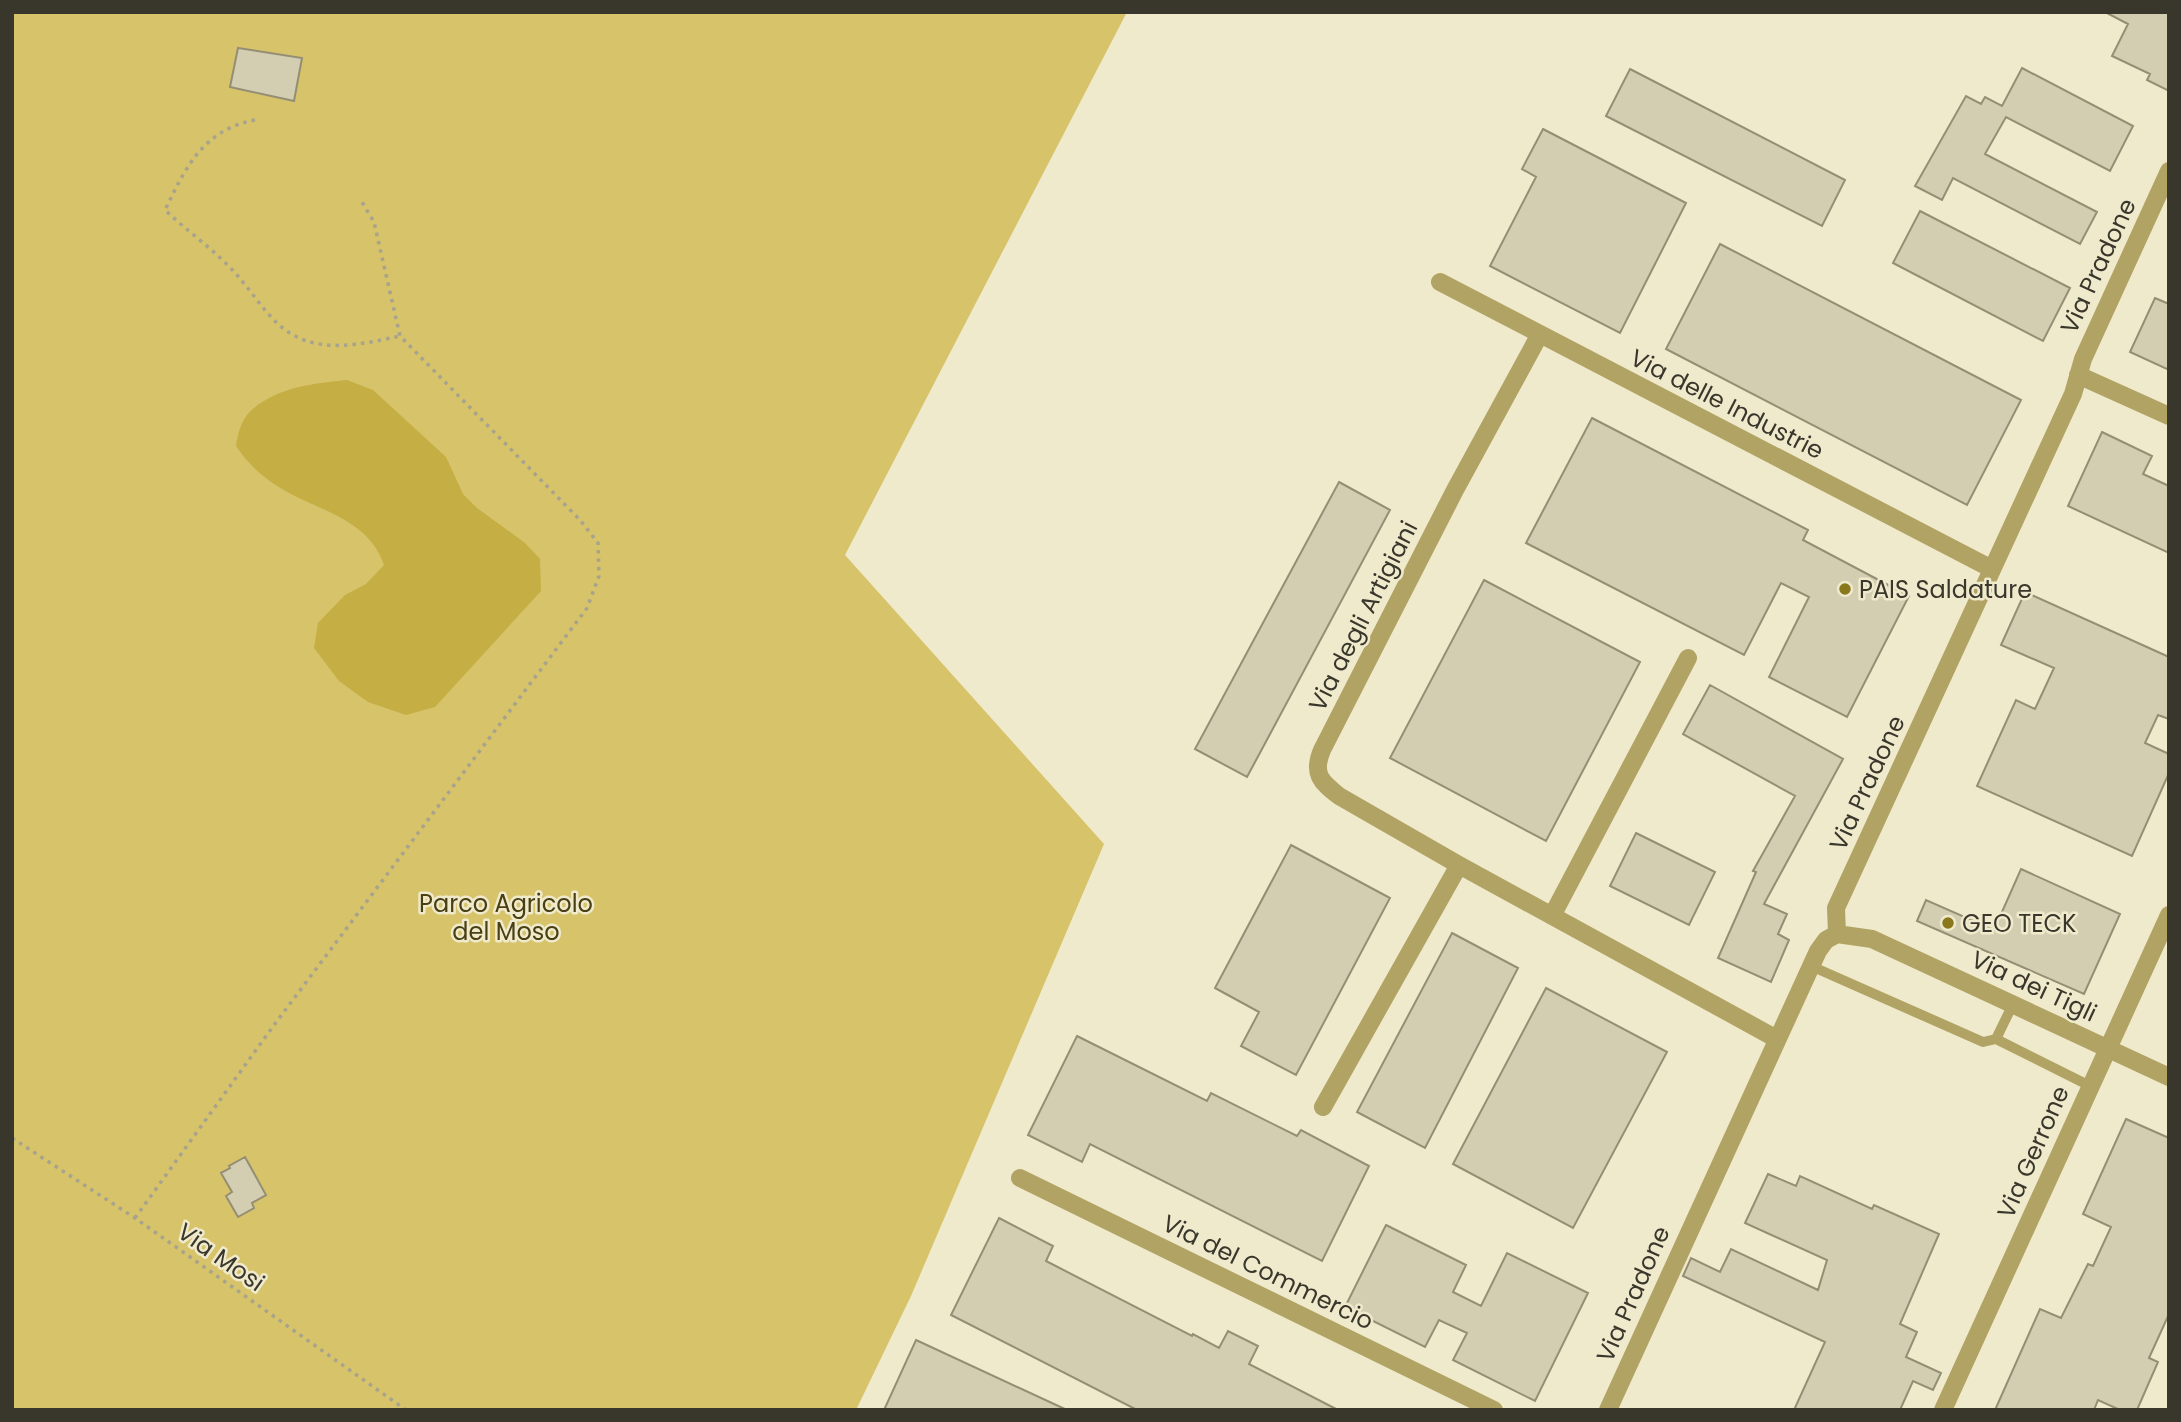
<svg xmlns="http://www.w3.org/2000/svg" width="2181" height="1422" font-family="Poppins,sans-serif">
<rect width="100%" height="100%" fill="#f0eacd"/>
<path fill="#d7c369" d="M12 12H1127L845 555 1104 844 911 1296 856 1410H12Z"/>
<path fill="#c5ae44" d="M347 380 373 390 446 457 463 494 477 508 525 543 540 559 541 591 435 707 406 715 368 702 339 681 314 648 318 623 345 595 366 584 384 565C368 516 312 510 274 484 259 474 246 461 236 446 238 432 242 417 254 408 279 387 316 383 347 380Z"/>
<path fill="#d3cdb1" stroke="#948e74" stroke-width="2" d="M2105 12H2169V91L2147 80 2150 74 2112 56 2128 24Z
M238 48 302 58 294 101 230 87Z
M2022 68 2133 126 2110 171 2006 117 1985 154 2097 212 2080 244 1953 178 1942 200 1915 186 1966 96 1981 104 1985 97 2002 106Z
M1630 69 1845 180 1822 226 1606 116Z
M1543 129 1686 203 1620 333 1490 266 1536 177 1522 169Z
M1920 211 2070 288 2043 341 1893 263Z
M1720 244 2021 400 1967 505 1666 349Z
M2155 298 2169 304V370L2130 352Z
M1592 418 1808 530 1803 540 1909 596 1847 717 1769 677 1809 597 1781 583 1744 655 1526 543Z
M2102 432 2152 456 2143 474 2169 486V553L2068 506Z
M1339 482 1390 510 1247 777 1195 749Z
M1484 580 1640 662 1546 841 1390 758Z
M2025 592 2169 657V719L2158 715 2145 743 2169 754V773L2132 856 1977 786 2016 700 2035 709 2054 668 2001 645Z
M1710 685 1843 759 1764 904 1787 914 1778 934 1789 940 1771 982 1718 958 1756 872 1753 871 1795 796 1683 734Z
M1636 833 1715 872 1689 925 1610 886Z
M1291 845 1390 898 1296 1075 1241 1046 1259 1012 1215 988Z
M2021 869 2120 914 2084 994 1917 921 1926 900 1994 930Z
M1452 933 1518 968 1425 1148 1357 1112Z
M1546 988 1667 1052 1573 1228 1453 1164Z
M1077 1036 1207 1101 1211 1093 1297 1136 1301 1130 1369 1166 1322 1261 1090 1144 1082 1162 1028 1135Z
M2126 1119 2169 1138V1314L2149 1358 2158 1362 2137 1410H2120L2098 1400 2094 1410H1995L2040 1309 2061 1318 2088 1264 2093 1266 2111 1227 2083 1214Z
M245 1157 266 1195 252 1203 254 1208 238 1217 226 1196 232 1192 221 1173 230 1168 229 1166Z
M1768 1174 1796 1186 1800 1176 1872 1209 1874 1205 1939 1234 1900 1324 1917 1332 1906 1357 1941 1373 1933 1390 1913 1381 1900 1410H1794L1825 1342 1683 1276 1691 1258 1720 1272 1731 1249 1818 1290 1827 1260 1745 1223Z
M999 1218 1053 1246 1046 1261 1192 1336 1193 1334 1219 1348 1228 1331 1258 1346 1249 1364 1338 1410H1137L951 1315Z
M1386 1225 1466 1265 1453 1292 1481 1306 1507 1253 1588 1293 1535 1401 1453 1360 1467 1333 1439 1320 1425 1347 1345 1307Z
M916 1340 1067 1410H884Z"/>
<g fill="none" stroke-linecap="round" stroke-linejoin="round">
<path stroke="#a8a38d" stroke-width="3.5" stroke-dasharray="3.5 5" stroke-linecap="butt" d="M255 120C203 130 186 167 165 210 188 232 216 251 237 275 251 291 263 310 278 324 313 356 358 345 400 336
M12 1138 135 1218 406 1410
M135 1218 274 1025 587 608 599 576 598 543 581 521 400 336 374 222 362 202"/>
<path stroke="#b1a364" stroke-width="10" d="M1811 966 1983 1042 1996 1039 2090 1086
M1996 1039 2013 1004"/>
<path stroke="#b1a364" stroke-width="18" d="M1440 282 1992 569
M1540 334 1455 490 1322 750C1312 774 1321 782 1339 796L1459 865 1777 1039
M2078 375 2169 416
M1552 916 1688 658
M1837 934 1872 939 2169 1077
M1323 1107 1459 865
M1020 1178 1494 1410
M1608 1410 1818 951 1826 940 1837 934 1836 908 2073 394 2083 359 2169 171
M1943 1410 2169 915"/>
</g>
<g fill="#8a781c" stroke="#f0eacd" stroke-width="2.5">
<circle cx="1845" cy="589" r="7"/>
<circle cx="1948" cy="923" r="7"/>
</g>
<g text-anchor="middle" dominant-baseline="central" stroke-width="5" stroke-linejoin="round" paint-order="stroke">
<g font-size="24" fill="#39372c" stroke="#f0eacd">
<text transform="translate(2098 266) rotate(-65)">Via Pradone</text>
<text transform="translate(1727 404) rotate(27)">Via delle Industrie</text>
<text transform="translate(1363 616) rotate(-63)">Via degli Artigiani</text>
<text transform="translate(1867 783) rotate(-65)">Via Pradone</text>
<text transform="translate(2034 986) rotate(25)">Via dei Tigli</text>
<text transform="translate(2033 1152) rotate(-66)">Via Gerrone</text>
<text transform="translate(221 1257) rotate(35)">Via Mosi</text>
<text transform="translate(1268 1272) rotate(26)">Via del Commercio</text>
<text transform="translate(1633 1294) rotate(-66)">Via Pradone</text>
</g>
<g font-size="24" fill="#39372c" stroke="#f0eacd" text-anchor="start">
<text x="1859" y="589">PAIS Saldature</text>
<text x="1962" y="923">GEO TECK</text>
</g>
<g font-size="24" fill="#493f13" stroke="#f0eacd">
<text x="506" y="903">Parco Agricolo<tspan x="506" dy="28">del Moso</tspan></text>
</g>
</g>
<rect width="2181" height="1422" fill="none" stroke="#39372c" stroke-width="28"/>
</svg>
